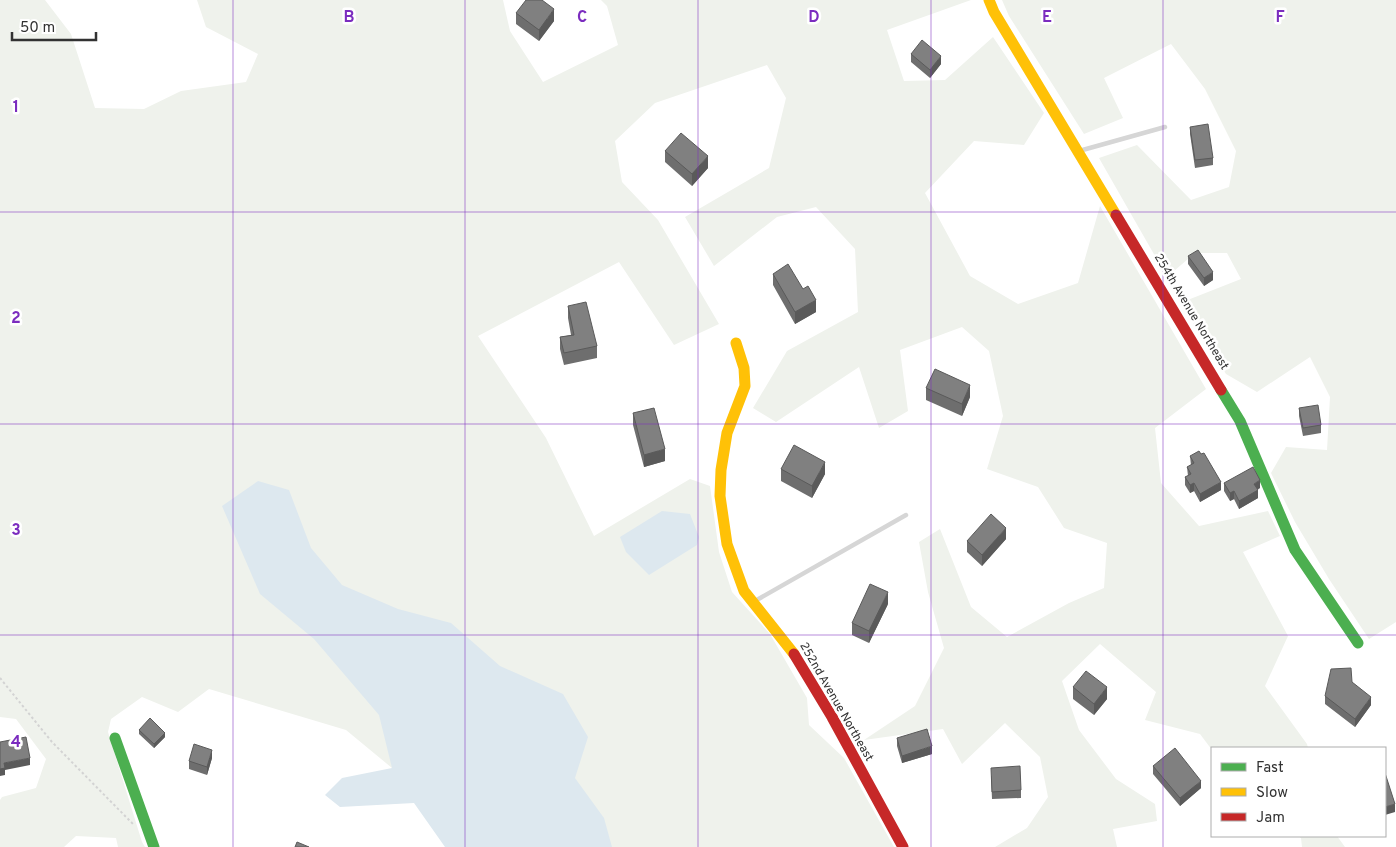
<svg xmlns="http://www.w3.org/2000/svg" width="1396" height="847" font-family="Overpass,sans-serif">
<rect width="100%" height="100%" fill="#fff"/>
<path fill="#eff2ec" d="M0 0H45L71 34 95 108 144 109 181 91 246 82 258 54 206 27 197 0H503L510 31 543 82 618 45 607 6 601 0H971L887 30 904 81 945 80 993 37 1044 113 1024 145 974 141 925 193 970 276 1018 304 1078 283 1100 206 1206 389 1155 428 1161 483 1199 526 1268 511 1280 536 1243 552 1288 636 1265 686 1307 744 1308 748H1212V750L1200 734 1145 720 1156 692 1100 644 1062 681 1079 730 1116 779 1155 804 1157 821 1113 829 1117 847H995L1027 828 1048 797 1040 757 1005 723 962 764 943 729 864 740 915 706 944 648 928 592 919 542 940 529 971 607 1007 637 1069 603 1104 588 1107 543 1064 528 1038 487 987 469 1003 416 989 351 962 327 900 350 908 411 879 428 859 367 776 422 753 408 787 351 858 312 855 249 816 207 777 217 714 266 685 217 769 168 786 98 767 65 655 103 615 141 622 182 658 220 719 324 674 345 619 262 478 336 546 438 594 536 690 479 710 486 719 552 732 592 770 634 807 698 809 725 844 758 894 847H461L392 768 346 730 209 689 178 712 142 697 111 719 108 732 142 842 145 847H118L116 838 76 836 64 847H0V800L2 797 36 788 46 759 16 719 0 717Z
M1002 0H1396V622L1369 639 1329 579 1295 522 1271 473 1286 447 1327 450 1330 397 1310 357 1257 392 1226 374 1180 303 1241 279 1227 253H1195L1167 277 1099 158 1137 145 1191 200 1229 187 1236 151 1205 89 1171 44 1104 78 1123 118 1084 134 1009 16Z
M1298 836H1337L1345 847H1302L1301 838Z"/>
<path fill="#dde8ef" d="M258 481 289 490 311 548 342 585 398 609 451 623 500 666 563 694 588 737 575 778 604 818 612 847H445L414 803 340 807 325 795 342 778 392 768 379 715 314 639 260 594 222 506Z
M662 511 690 514 699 537 697 545 649 575 626 552 620 537Z"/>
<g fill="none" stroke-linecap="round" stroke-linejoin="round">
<path stroke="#d3d3d3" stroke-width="2" stroke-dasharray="2.5 2.5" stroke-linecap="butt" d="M0 678 52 742 133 824"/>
<path stroke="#d6d6d6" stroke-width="4.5" d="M1079 151 1165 127
M755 601 906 515"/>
<path stroke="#4caf50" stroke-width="11" d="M1221 390 1240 421 1295 550 1358 643
M115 738 154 847"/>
<path stroke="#ffc107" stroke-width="11" d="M989 0 994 12 1116 215
M736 343 744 368 745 386 727 433 721 470 720 496 727 544 744 591 794 654"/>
<path stroke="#c62828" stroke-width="11" d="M1116 215 1221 390
M794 654 832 717 903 847"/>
</g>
<path fill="#6e6e6e" d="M516 13 554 21 539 41 516 24Z
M911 54 941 64 930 78 911 62Z
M1190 127 1213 158V165L1195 168 1190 134Z
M665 151 708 168 692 186 665 162Z
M1188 256 1213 280 1204 286 1188 264Z
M773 274 803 289 816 312 795 324 773 285Z
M568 306 597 346V358L564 365 560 349V337L571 335 568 318Z
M926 388 970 397 962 416 926 400Z
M1299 408 1321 425V433L1303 436 1299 416Z
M633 413 665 461 644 467 633 425Z
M1190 456 1221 490 1200 502 1194 491 1190 493 1185 485V477L1188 476 1187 467 1191 465Z
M781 469 825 474 812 498 781 481Z
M1224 483 1260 488 1258 489V498L1239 509 1234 499 1230 501 1224 491Z
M1006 539 982 566 967 552V541Z
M888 604 869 643 852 635V623Z
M1073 687 1107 699 1094 715 1073 699Z
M1325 696 1371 705 1355 727 1325 704Z
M139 730 165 737 154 748 139 734Z
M897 738 932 754 902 763 897 746Z
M212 758 207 775 189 769V761Z
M1153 766 1201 788 1180 806 1153 774Z
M991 776 1021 790V798L992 799Z"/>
<path fill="#5a5a5a" d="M554 9V21L539 41V30Z
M941 56V64L930 78V70Z
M708 156V168L692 186V174Z
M1213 272V280L1204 286V278Z
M816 300V312L795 324V312Z
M970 385V397L962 416V404Z
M665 449V461L644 467V455Z
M825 462V474L812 498V486Z
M1260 480V488L1254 491V484Z
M1221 482V490L1200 502V494Z
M1194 483V491L1190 493V485Z
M1258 490V498L1239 509V501Z
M1234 491V499L1230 501V493Z
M1006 528V539L982 566V555Z
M888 592V604L869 643V631Z
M1107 687V699L1094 715V704Z
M1371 697V705L1355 727V719Z
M165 733V737L154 748V744Z
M932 746V754L902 763V756Z
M212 750V758L207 775V767Z
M30 758V765L5 770V775L0 776V779V769L4 763Z
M1201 781V788L1180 806V798Z
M1395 804V812L1385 815V807Z"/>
<path fill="#808080" stroke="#5a5a5a" d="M526 0H542L554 9 539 30 516 13Z
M922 40 941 56 930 70 911 54Z
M1208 124 1213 158 1195 160 1190 127Z
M681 133 708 156 692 174 665 151Z
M1198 250 1213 272 1204 278 1188 256Z
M788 264 803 289 808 286 816 300 795 312 773 274Z
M586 302 597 346 564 353 560 337 574 335 568 306Z
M935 369 970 385 962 404 926 388Z
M1318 405 1321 425 1303 428 1299 408Z
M654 408 665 449 644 455 633 413Z
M794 445 825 462 812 486 781 469Z
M1199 451 1201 454 1204 453 1221 482 1200 494 1194 483 1190 485 1185 477 1191 474 1187 467 1194 463 1190 456Z
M1253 467 1260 480 1254 484 1258 490 1239 501 1234 491 1230 493 1224 483Z
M991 514 1006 528 982 555 967 541Z
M870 584 888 592 869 631 852 623Z
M1351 668 1352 682 1371 697 1355 719 1325 696 1331 669Z
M1086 671 1107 687 1094 704 1073 687Z
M150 718 165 733 154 744 139 730Z
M927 729 932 746 902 756 897 738Z
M26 737 30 758 4 763 5 768 0 769V742Z
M194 744 212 750 207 767 189 761Z
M1175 748 1201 781 1180 798 1153 766Z
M1020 766 1021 790 992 792 991 768Z
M1385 773 1395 804 1385 807Z
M297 842 309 847H295Z"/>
<path fill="none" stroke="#7b2cbf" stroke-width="1" stroke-opacity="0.55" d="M233 0V847M465 0V847M698 0V847M931 0V847M1163 0V847M0 212H1396M0 424H1396M0 635H1396"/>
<g text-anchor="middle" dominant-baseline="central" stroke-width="5" stroke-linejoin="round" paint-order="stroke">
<g font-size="12" fill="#323232" stroke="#fff">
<text transform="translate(1191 312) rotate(59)">254th Avenue Northeast</text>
<text transform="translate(836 702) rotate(60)">252nd Avenue Northeast</text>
</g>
</g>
<g font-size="16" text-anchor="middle" font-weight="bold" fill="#7b2cbf" stroke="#fff" stroke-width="5" stroke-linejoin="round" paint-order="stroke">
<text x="349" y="22">B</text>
<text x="582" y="22">C</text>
<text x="814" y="22">D</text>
<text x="1047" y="22">E</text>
<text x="1280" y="22">F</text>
<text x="16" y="112">1</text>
<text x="16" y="323">2</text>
<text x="16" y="535">3</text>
<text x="16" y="747">4</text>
</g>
<rect x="1211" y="747" width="175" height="90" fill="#ffffff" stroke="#adadad"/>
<rect x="1221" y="763" width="25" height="8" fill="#4caf50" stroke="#adadad"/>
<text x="1256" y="772" font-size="15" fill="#323232">Fast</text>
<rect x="1221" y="788" width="25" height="8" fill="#ffc107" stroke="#adadad"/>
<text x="1256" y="797" font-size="15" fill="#323232">Slow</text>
<rect x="1221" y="813" width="25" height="8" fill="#c62828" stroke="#adadad"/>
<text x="1256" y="822" font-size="15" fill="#323232">Jam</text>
<path d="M12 32v8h84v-8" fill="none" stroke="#323232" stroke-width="2.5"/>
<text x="20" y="32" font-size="15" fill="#323232" stroke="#ffffff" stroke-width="4" paint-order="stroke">50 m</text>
</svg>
